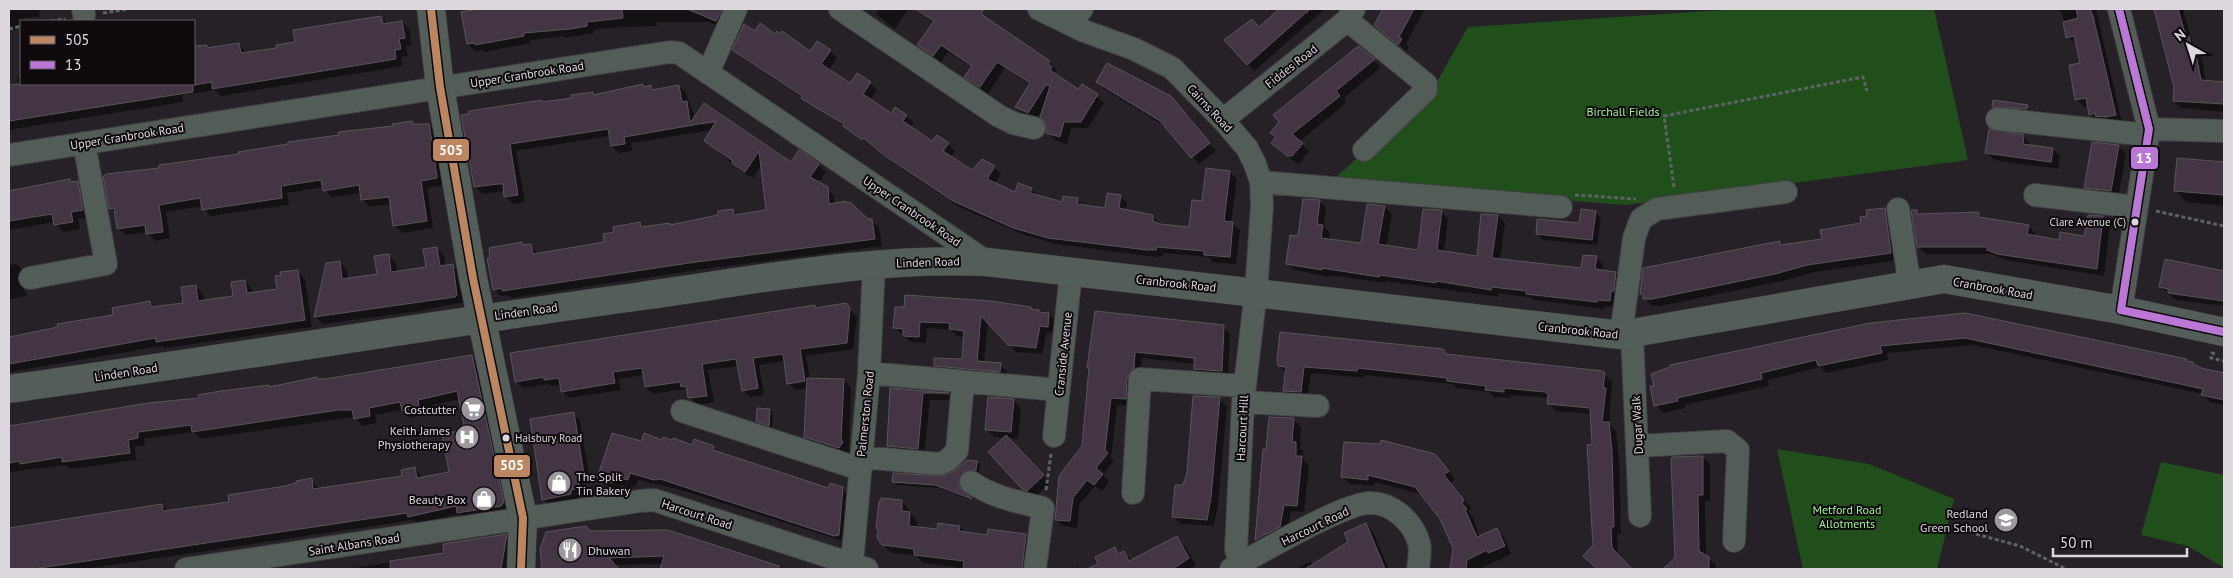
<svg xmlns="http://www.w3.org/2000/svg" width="2233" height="578" font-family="'PT Sans',sans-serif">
<rect width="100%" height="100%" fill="#262126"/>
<path fill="#214f1c" d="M1739 9H1934L1968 160 1626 205 1331 182 1434 87 1468 27Z
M1777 449 1869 464 1954 499 1937 569H1803Z
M2161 462 2224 475V568L2188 546 2141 535Z"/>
<path fill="#0007" fill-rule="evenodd" d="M9 9H40L39 17 25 18V21H21V29L9 30Z
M483 9H734L724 28 708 22H656L657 26 627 27 625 26 593 30 594 33 565 38 563 36 530 40 531 43 484 52 482 50 475 51 468 44 462 13Z
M880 9H908L895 29 876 14Z
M913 9H972L1049 62 1056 69 1057 76 1078 90 1082 85 1104 103 1088 128H1071L1067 144 1055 140 1048 133 1044 108 1035 120 1023 114 1016 106 1030 85 1005 68 988 94 966 77 972 67 948 52 941 62 919 45 935 23Z
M1281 9H1325L1254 71 1226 40 1259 28Z
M1386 9H1422L1424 11 1406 44 1409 47 1406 51 1376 25Z
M2057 9H2096L2122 123 2098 122 2091 114 2089 106 2084 107 2077 100 2082 64 2077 44 2068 37 2062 13Z
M2155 9H2183L2192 41 2202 59 2206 82 2224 83V112L2181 108 2174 101 2175 87Z
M381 17 388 25 402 22 409 29 412 45 406 46 408 56 401 57 403 66 221 96 215 90 182 95 183 102 9 130V86L18 85 17 78 21 77V84H194V48L207 46 209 49 239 45 246 53 296 43Z
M755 33 776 35 811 53 830 51 837 58 829 70 850 85 870 83 877 90 870 100 891 115 907 116 914 123 910 127 932 143 948 144 955 151 950 158 972 172 994 167 1001 174 995 184 1016 194 1031 189 1039 196 1063 204 1077 200 1084 207 1107 209 1120 196 1127 203 1126 211 1153 216 1160 225 1191 228 1203 202 1230 172 1237 179 1231 223 1240 230 1236 264 1212 262 1208 257 1163 253V256L1155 257 1056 244 1022 234 961 208 893 163 845 126 741 57 734 50Z
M1358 47 1381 67 1344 98 1346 103 1299 142 1309 151 1300 163H1296L1280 150 1277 138Z
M1097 82 1177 105 1216 151 1199 164 1166 127 1104 89Z
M642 86 644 88 651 87 654 90 679 86 686 93 695 118 704 105 791 163 799 152 826 172 818 183 834 196 835 204 845 202 879 227 882 246 704 269 511 298 508 295 501 296 494 289 521 243 524 246 530 245 538 254 605 243 616 233 640 223 644 228 669 224 671 226 720 216 733 210 738 216 768 211 762 164 753 178 740 170 705 141 712 130 631 143 632 151 619 153 612 146 610 136 516 151 525 202 513 204 506 197 505 191 482 194 475 187 542 101 544 103 573 99 592 93 595 96ZM722 119 723 122 702 125V123Z
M2027 106 2031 112 1997 110 1993 107Z
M412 122 414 125H429L436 132 443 185 427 188 433 228 402 233 394 225 391 204 370 207 363 200 362 193 331 197 323 187 287 193 289 205 210 216 202 206 166 212 170 238 155 241 147 232 126 235 118 228 116 214 111 209 161 169 394 127Z
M2024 136 2031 146 2052 149 2060 156 2058 169 1994 160 1986 152Z
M2118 146 2126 154 2118 198 2092 195 2085 187Z
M2179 159 2224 162V206L2186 202 2175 190Z
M69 181 72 183 77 182 85 189 90 217 78 219 80 229 63 232 55 222 9 230V192Z
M1319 201 1326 208 1324 227 1330 233 1329 240 1362 245 1385 207 1392 214 1386 247 1419 251 1441 211 1448 219 1444 252 1478 257 1498 216 1505 223 1500 260 1582 270 1596 257 1603 265 1602 271 1616 273 1623 280 1617 308 1605 306 1604 309 1534 300 1532 298 1499 293 1498 297 1386 281V283L1329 275V277L1295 270 1288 263Z
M1885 209 1892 217 1898 260 1815 272 1783 281 1660 306H1652L1641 294 1779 242 1783 246 1823 240 1862 225 1868 217Z
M1917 211 1921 215 1978 213 1985 219 2028 226 2035 233V237L2060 241 2086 237 2102 217 2110 225 2104 276 2005 260 1992 254H1926L1918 246Z
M1595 212 1601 218 1597 245 1543 240 1537 234 1580 224Z
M437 248 444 256 446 266 452 265 460 272 464 302 420 311 323 324 316 317 327 264 340 262 347 270 348 279 378 275 388 255 396 263 397 273 427 268Z
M2166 260 2224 271V306L2176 300 2168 294 2160 286Z
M17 264 23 271V288L27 296 9 299V265Z
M297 271 305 279 312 327 165 348 162 346 9 372V338L115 316 149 303 155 308 184 304 196 286 203 294 204 301 234 297 245 281 252 289 253 293 278 290Z
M906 296 1030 308 1049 314 1056 321 1054 333 1047 332 1042 354 1016 352 988 321 984 363 1000 365 1007 372V378L942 372 935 365 963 360 965 337 957 336 951 330 927 328 926 343 911 342 895 328 906 309Z
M846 305 857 317 853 349 806 356 810 379 844 380 851 388 849 451 847 455 813 444 805 436 808 388 795 390 788 383 785 361 759 365 764 395 750 397 743 390 738 366 708 370 714 402 696 405 685 389 653 394 646 387 644 375 619 379 621 390 569 398 562 391 561 385 552 386 549 384 523 388 516 381 814 307 816 309Z
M1096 312 1223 327 1230 334 1228 378 1202 376 1195 369V364L1142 358 1140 375 1132 406 1117 405 1111 458 1114 461 1103 475 1109 482 1102 491 1095 486 1079 505 1077 528 1063 526 1056 519 1084 446 1090 370 1088 368Z
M1894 321 2186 360 2201 369 2224 374V405L2210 402 2203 394 1973 345 1887 353 1888 360 1826 373 1821 367 1768 380 1769 386 1684 405 1685 408 1663 413 1656 405Z
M1443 350 1448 356 1602 372 1612 382 1609 424 1616 431 1619 459 1621 534H1617L1618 556 1631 569H1598L1585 556 1595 546 1592 414 1556 411 1549 403V398L1511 395V398L1494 397 1489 392 1456 388 1452 384 1364 375V378L1311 373 1307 399 1292 398 1285 391 1287 373 1279 366Z
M471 357 479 364 511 510 466 520 460 514 417 523 413 520 86 569H9V533L162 505 169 512 230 503 311 480 319 489 404 477 415 468 423 479 450 473 466 431 460 399 424 407 426 415 410 418 402 410 375 415 377 423 362 426 354 417 201 439 194 432 144 439 145 445 134 447 137 460 71 469 66 465 9 472V426L148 404 174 403 222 392 270 388Z
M892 389 948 395 954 400H930L924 455 895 453 888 446Z
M1219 399 1227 406 1218 505 1214 526 1181 524 1174 517Z
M1013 400 1021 408 1018 439 1008 438 1050 483 1035 497 1023 488 1005 438 994 437 986 429Z
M770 410 773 413 772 428 757 421Z
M573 413 580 421 590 480 582 477 586 495 578 497V501L551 506 543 499Z
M1293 419 1301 427 1300 448 1303 451V459L1309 465 1304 512 1291 511 1287 534 1264 547 1257 540 1264 450H1267Z
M663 441 713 447 720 454 829 489 842 488 850 496 846 542 681 490 638 480 635 487 631 486V488L621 485 619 490 606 485 598 478 642 443Z
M1434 455 1455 479 1451 483 1471 508 1468 511 1473 517 1480 537 1497 530 1504 537 1511 554 1479 569H1451L1454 548 1441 518 1421 494 1375 482V486L1350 484 1343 477Z
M1702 457 1710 464V501H1705L1706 556 1716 565V569H1665L1676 559Z
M976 462 980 465 979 473 968 474 961 485 963 493 971 500 939 488 897 485 894 481 940 478Z
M902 501 917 521V528L938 531 960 527 966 534 988 536 1026 535 1034 543 1030 569H967L923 563 915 555 891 553 883 545Z
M1366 525 1373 532 1389 569H1360L1358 564 1350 569H1296L1310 562 1314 565 1350 543Z
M590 532 775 567 778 569H661L663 564 614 565 618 569H544L541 549Z
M506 536 514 543 510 569H347L446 554Z
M1177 538 1185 546 1196 566 1190 569H1102L1097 558 1115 549 1120 554 1124 552 1133 561Z
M1076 567 1091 569H1076Z"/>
<path fill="#433544" stroke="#595559" d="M478 9H622L623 18 587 22V26L570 29 524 33V36L475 45V43L467 44 461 12Z
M687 9H722L716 21Z
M915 9H984L981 14 1050 61 1048 64 1052 67 1050 70 1078 89 1082 84 1098 94 1081 122H1064L1060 137 1046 133V124L1040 117 1050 86 1046 85 1028 113 1015 107 1030 83 997 62 980 87 964 77 972 66 941 45 933 56 917 45 934 21Z
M1279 9H1310L1247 65 1224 40 1252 19 1259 27Z
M1383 9H1414L1399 37 1402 39 1398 45 1374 25Z
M2076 9H2090L2093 16 2116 115 2106 117 2095 116 2096 113 2089 115 2086 98 2075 100 2069 65 2080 63 2074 36 2066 38 2063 22 2078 18Z
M2154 9H2178L2186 37 2189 36 2192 51 2195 50 2201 80 2224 82V104L2173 101 2174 87Z
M381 16 383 24 402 21 405 38 399 39 401 49 395 50 396 59 212 89V82L194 85V46L207 45V48L239 43 241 53 276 48V45L295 42 293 30Z
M760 23 775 34 777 31 780 34 782 31 810 51 817 41 831 50 821 64 850 83 857 73 871 82 863 94 891 113 895 107 907 115 903 121 932 141 937 135 949 143 943 151 972 170 982 159 995 166 987 179 1015 192 1018 183 1032 188 1030 193 1062 202 1063 196 1078 198 1077 204 1105 208 1107 193 1121 195 1119 208 1153 215V221L1160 224 1189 227 1192 200 1202 201 1206 168 1230 171 1224 221 1233 222 1230 257 1204 255V251L1157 247 1156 250H1147L1048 238 1013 228 953 201 885 156 863 138 862 140 843 126 844 124 810 104 801 98 802 96 732 50 744 24 755 31Z
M1358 46 1375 59 1336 91 1340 96 1292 134 1303 143 1292 156H1287L1271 143 1276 137 1270 133 1279 122 1273 115Z
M1107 63 1171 96 1210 143 1191 158 1160 121 1096 82Z
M18 84H193V92L9 121V85Z
M643 84V87L651 85 652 90 679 85 682 102 687 101 690 123 704 103 791 162 799 150 819 164 810 177 828 187 829 204 846 201V203L850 202 868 219H872L875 239 696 262 502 291V288L493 290 487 258H490L489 248 522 242V245L531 244 533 254 604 242 603 234 614 232 613 227 640 222 641 227 670 223V225L718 215V211L733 209 734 215 766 210 759 151 745 172 732 163 733 161 704 141 716 121 624 137 625 144 611 146 608 129 510 144 518 195 504 197 503 184H498L474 187 461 115 469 114V111L542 100V102L572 98 571 95 593 92V95Z
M1993 100 2028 105 2027 109 1992 107Z
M412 121 413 124H429L434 154 437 178 421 181 427 221 393 226 389 197 361 200 359 185 323 191 321 180 281 186 282 198 202 210 200 198 159 205 163 232 146 234 145 225 117 229 114 208 109 209 103 176 107 174 159 168V165L239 154 238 152 288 144V142L339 135 338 132 393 126 392 124Z
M1989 129 2024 135 2023 144 2053 148 2051 162 1985 153Z
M2092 142 2119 145 2111 191 2084 188Z
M2177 158 2224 162V195L2174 191Z
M70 179V182L78 181 83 210 71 212 73 222 54 225 52 214 9 221V191Z
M1303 199 1320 200 1317 224 1323 225 1321 238 1361 243 1367 204 1385 206 1378 244 1418 250 1423 209 1442 210 1437 250 1477 256 1481 214 1498 215 1492 258 1581 268 1583 255 1597 256 1595 269 1616 272 1614 291H1611L1610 301 1598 300 1597 302 1526 294V291L1492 287 1491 290 1436 281V283L1380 275 1379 277 1322 268V270L1286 264 1290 235 1298 236Z
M1885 208 1891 253 1807 265 1775 274 1652 299H1643V294H1640L1643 268 1780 241V245L1822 239 1820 230 1861 223 1860 217 1867 216 1866 210Z
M1581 209 1596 211 1592 240 1536 234 1537 219 1579 223Z
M1911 210H1917V214L1979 212V217L2029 225 2027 234 2059 240 2060 232 2084 236 2088 215 2103 216 2097 269 1997 254 1987 250V247H1917Z
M437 247 440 266 453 264 457 295 455 297 314 317 326 263 340 261 342 279 377 274 374 256 389 254 391 272 426 267 423 249Z
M2165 259 2224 271V301L2168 293V289L2159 287Z
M298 270 305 320 156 342V338L9 364V337L58 327 57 324 113 315 112 308 150 301 151 307 183 303 181 287 196 285 198 301 233 296 231 282 245 280 247 293 277 289 275 276 281 275 280 272Z
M905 295 991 301 1031 307V309L1039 310V312L1049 313 1048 327 1040 326 1036 348 1008 345 981 316 977 361 1001 363 1000 372 934 366V358L962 359 964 331 949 329 950 323 920 322 919 337 903 336V329L893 328 895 307H904Z
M846 303 850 308 847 343 800 349 805 381 787 384 783 354 753 358 758 388 742 391 736 359 702 364 707 396 688 398 686 386 681 387 680 382 645 387 642 368 613 372 615 383 561 392 559 378 544 380V377L515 382 510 353 815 305V308Z
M1095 311 1224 325 1222 371 1194 369V358L1135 352 1134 368 1127 378 1126 399 1111 398 1105 450 1108 453 1096 468 1103 474 1094 485 1087 480 1073 498 1070 521 1055 520 1059 476 1082 446 1089 368H1087Z
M1965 313 2187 359 2186 361 2193 362V364L2201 368 2224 373V400L2201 395 2203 389 1965 338 1880 346 1882 353 1818 366 1816 360 1761 373 1762 379 1677 398 1678 401 1654 406 1650 386H1654L1651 374 1670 367V365L1870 323Z
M1280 332 1443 349 1446 354 1603 371 1605 373 1603 388H1606L1602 422H1609L1612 451 1614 527H1611L1612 548 1632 569H1597L1583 556 1593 545 1587 445 1592 444 1590 408 1547 404 1548 394 1545 392 1504 388V392L1485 390 1486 386 1447 381V378L1358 368 1357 371 1304 367 1301 392 1283 391 1286 367 1278 366 1277 359Z
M472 355 504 502 501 506 457 513 456 506 408 517 407 513 33 569H9V528L162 504 163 511 229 502 228 495 285 486 296 483V481L312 478 313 489 402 476 401 470 415 467 417 478 449 472 442 434 465 430 457 391 418 400 419 408 402 411 400 402 369 408 370 416 354 419 352 410H338L192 432 191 425 138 432V438L128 440 130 453 62 462V457L20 464V461L9 463V426L148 403 199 398 198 395 221 391 269 385V387L317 377V379H325Z
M807 378 844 379 841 440 843 442 839 448 804 437Z
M890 388 949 393H923L918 449 887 446Z
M1193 396 1220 397 1211 497 1207 520 1172 517 1175 485H1183L1187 473Z
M988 397 1014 399 1011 432 985 430Z
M757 408 770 409 769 426 756 421Z
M574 412 584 474 576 471 580 488 571 490V494L542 500 530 419Z
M1269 417 1294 418 1292 442H1296V456H1302L1297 506 1284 505 1280 527 1255 540 1263 449H1266Z
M612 433 641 441 644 433 662 440 663 437 672 440 673 438 692 445 694 439 714 446 713 450 804 480 828 488 830 483 843 487 839 535 834 536 660 479 654 480 630 473 628 480 624 479 623 481 614 478 612 483 597 478Z
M1006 435 1044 475 1027 491 1022 489 988 452Z
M1381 440 1435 454 1449 471 1444 475 1464 500 1462 503 1467 509 1465 510 1477 537 1497 528 1505 546 1488 553 1487 550 1467 560 1466 569H1450L1453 548 1440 519 1415 487 1368 475V480L1341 477 1344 442 1380 444Z
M1703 456V495H1698L1699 551 1709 557V569H1663L1675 558 1671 460 1672 457Z
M967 460 977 461 976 470 965 471 958 482 960 488 972 499 935 485 892 482 893 473 945 476 957 469Z
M881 498 902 500V511L910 512 909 526 937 529 938 523 960 526 959 531 987 535 988 529 1026 534 1022 569H963L964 561 914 555V549L882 545 877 538 878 529 876 528 879 501H881Z
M1366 523 1385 569H1305L1348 542 1344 533Z
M586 526 590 531 668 530 779 566 778 569H660L664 556 609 558 619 569H542L540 549 546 532Z
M507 534 501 569H390V561L444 553 443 544Z
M1177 536 1189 558 1173 569H1087L1098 564 1095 557 1115 547 1118 554 1124 551 1129 561Z"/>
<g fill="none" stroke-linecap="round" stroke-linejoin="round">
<defs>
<path id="minor" d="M83 9 84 15
M840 9 999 116 1013 123 1034 128
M1039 9 1084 31 1134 49 1172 68 1223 120 1247 148 1255 164 1261 182 1262 206 1256 291 1243 402 1236 550 1241 564
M2119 9 2149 129 2121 310
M1347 20 1426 84V90L1364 150
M1069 24 1082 9
M708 73 736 9
M1997 119 2148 135
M1223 120 1329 35 1347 20 1354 9
M2149 129 2224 131
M9 155 670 52 679 53 987 262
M1261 182 1561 207
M2035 195 2136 207
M1898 209 1910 286
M30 278 106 264 84 143
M1632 334 1640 516
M1621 335 1634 238 1641 219 1657 209 1786 192
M869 373 1059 390
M1243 402 1318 406
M682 411 860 469
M1054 436 1071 272
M1638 446 1727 441 1738 450 1734 541
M861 457 940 464 948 460 957 451 963 382
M971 482C992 497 1019 502 1043 508L1035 569
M1133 493 1140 379 1245 386
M852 564 869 373 874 264
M186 569 640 501 654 500 867 569
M1231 569C1258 554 1342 504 1369 503 1391 502 1413 521 1419 543 1421 550 1419 561 1418 569"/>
<path id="major" d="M431 9 440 87 473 278 523 518 521 569
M9 389C220 360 430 325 642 296 756 280 871 257 987 262L1621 335 1944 279 2121 310 2224 332"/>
</defs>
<use href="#minor" stroke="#423f43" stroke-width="24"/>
<use href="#major" stroke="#423f43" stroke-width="29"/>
<path stroke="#5d6362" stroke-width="3" stroke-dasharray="4 2.5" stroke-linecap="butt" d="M103 13 128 9
M51 21 65 19
M9 29 21 26
M1674 187 1664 116 1863 77 1867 91
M1575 195 1636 199
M2156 211 2224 226
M2215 354 2212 353 2211 358 2224 361
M1046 490 1051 454
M1976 534 2020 546 2066 569"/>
<use href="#minor" stroke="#525d58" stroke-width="22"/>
<use href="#major" stroke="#535d59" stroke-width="28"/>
<defs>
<path id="bus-1" d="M431 9 440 87 473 278 523 518 521 569"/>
<path id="bus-2" d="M2119 9 2149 129 2121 310
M2121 310 2224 332"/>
</defs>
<use href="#bus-1" stroke="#0e0a0e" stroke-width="11"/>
<use href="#bus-2" stroke="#0e0a0e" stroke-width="11"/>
<use href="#bus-1" stroke="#bb8660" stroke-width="8"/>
<use href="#bus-2" stroke="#ba77d6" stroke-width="8"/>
</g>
<defs>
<symbol id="supermarket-disc" viewBox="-11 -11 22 22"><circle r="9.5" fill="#9d989e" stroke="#0e0a0e"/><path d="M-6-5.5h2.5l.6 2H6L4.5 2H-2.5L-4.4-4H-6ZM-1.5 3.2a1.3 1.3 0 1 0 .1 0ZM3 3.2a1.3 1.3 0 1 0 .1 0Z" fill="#fff"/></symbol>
<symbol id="hospital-disc" viewBox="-11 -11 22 22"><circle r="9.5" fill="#9d989e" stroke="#0e0a0e"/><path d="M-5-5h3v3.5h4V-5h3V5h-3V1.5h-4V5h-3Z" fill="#fff"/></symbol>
<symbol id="shop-disc" viewBox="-11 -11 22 22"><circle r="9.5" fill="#9d989e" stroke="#0e0a0e"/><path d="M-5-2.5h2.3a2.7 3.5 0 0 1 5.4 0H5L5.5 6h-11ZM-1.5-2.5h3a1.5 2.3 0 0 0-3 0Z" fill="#fff"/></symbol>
<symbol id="school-disc" viewBox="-11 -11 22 22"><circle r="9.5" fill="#9d989e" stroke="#0e0a0e"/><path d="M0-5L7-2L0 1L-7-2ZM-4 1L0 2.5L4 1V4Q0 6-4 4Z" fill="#fff"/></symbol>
<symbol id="restaurant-disc" viewBox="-11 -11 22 22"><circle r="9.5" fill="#9d989e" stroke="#0e0a0e"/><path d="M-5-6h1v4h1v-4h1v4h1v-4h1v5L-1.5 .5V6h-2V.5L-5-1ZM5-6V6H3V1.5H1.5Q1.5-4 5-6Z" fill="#fff"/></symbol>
</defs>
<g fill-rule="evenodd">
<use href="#supermarket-disc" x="459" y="395" width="28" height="28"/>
<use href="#hospital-disc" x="453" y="423" width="28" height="28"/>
<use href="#shop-disc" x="545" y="469" width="28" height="28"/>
<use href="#shop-disc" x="470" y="485" width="28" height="28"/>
<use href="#school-disc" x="1992" y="506" width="28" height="28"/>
<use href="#restaurant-disc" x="556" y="536" width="28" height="28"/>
</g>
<g fill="#ddd8de" stroke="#0e0a0e" stroke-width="2">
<circle cx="2135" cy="222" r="4.5"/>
<circle cx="506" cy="438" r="4.5"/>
</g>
<g text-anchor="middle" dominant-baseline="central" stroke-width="4" stroke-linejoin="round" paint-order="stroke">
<g font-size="11" fill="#ddd8de" stroke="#0e0a0e" text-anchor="end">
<text x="2126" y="222">Clare Avenue (C)</text>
<text x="515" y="438" text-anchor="start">Halsbury Road</text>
</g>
<g font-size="12" fill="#ddd8de" stroke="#0e0a0e">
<text transform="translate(1291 66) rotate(-38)">Fiddes Road</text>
<text transform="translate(527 74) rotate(-9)">Upper Cranbrook Road</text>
<text transform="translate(1210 108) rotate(47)">Cairns Road</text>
<text transform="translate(127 136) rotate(-9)">Upper Cranbrook Road</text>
<text transform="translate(912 211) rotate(34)">Upper Cranbrook Road</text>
<text transform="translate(928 262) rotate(-2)">Linden Road</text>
<text transform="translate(1176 283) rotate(6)">Cranbrook Road</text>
<text transform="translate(1993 288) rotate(10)">Cranbrook Road</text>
<text transform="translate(526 311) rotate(-8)">Linden Road</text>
<text transform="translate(1578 330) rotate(6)">Cranbrook Road</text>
<text transform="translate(1063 354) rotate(-84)">Cranside Avenue</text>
<text transform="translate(126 372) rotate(-9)">Linden Road</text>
<text transform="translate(865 414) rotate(-84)">Palmerston Road</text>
<text transform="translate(1637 425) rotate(-93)">Dugar Walk</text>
<text transform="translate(1242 428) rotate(-87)">Harcourt Hill</text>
<text transform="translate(697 514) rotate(18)">Harcourt Road</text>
<text transform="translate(1315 526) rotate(-26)">Harcourt Road</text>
<text transform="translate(354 544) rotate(-9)">Saint Albans Road</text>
</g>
<g font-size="12" fill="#9cf491" stroke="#0e0a0e">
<text x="1623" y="111">Birchall Fields</text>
<text x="1847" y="509">Metford Road<tspan x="1847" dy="14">Allotments</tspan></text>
</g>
<g font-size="12" fill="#ddd8de" stroke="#0e0a0e" text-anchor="end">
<text x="456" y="409">Costcutter</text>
<text x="450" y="430">Keith James<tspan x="450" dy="14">Physiotherapy</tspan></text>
<text x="576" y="476" text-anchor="start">The Split<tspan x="576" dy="14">Tin Bakery</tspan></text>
<text x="466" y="499">Beauty Box</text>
<text x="1988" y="513">Redland<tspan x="1988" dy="14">Green School</tspan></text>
<text x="588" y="550" text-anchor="start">Dhuwan</text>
</g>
</g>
<g stroke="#0e0a0e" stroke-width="2">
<rect x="432" y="138" width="38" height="24" rx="5" fill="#bb8660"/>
<rect x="2130" y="146" width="29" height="24" rx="5" fill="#ba77d6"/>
<rect x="493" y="454" width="38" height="24" rx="5" fill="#bb8660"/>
</g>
<g font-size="14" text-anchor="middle" font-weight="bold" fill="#fff">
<text x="451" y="155">505</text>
<text x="2144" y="163">13</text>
<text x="512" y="470">505</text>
</g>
<rect width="2233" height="578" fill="none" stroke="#ddd8de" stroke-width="20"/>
<rect x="20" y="20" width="175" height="65" fill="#0e0a0e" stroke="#615c61"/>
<rect x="30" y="36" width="25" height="8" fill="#bb8660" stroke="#615c61"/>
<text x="65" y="45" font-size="15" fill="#ddd8de">505</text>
<rect x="30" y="61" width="25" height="8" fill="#ba77d6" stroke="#615c61"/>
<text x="65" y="70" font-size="15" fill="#ddd8de">13</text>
<g transform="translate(2188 45) rotate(321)" stroke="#0e0a0e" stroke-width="4" paint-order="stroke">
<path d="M0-4L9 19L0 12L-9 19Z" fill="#ddd8de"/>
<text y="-8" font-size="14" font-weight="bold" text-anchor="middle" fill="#ddd8de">N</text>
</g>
<path d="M2053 548v8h134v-8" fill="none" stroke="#ddd8de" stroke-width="2.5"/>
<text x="2060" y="548" font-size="15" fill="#ddd8de" stroke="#0e0a0e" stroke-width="4" paint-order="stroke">50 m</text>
</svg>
